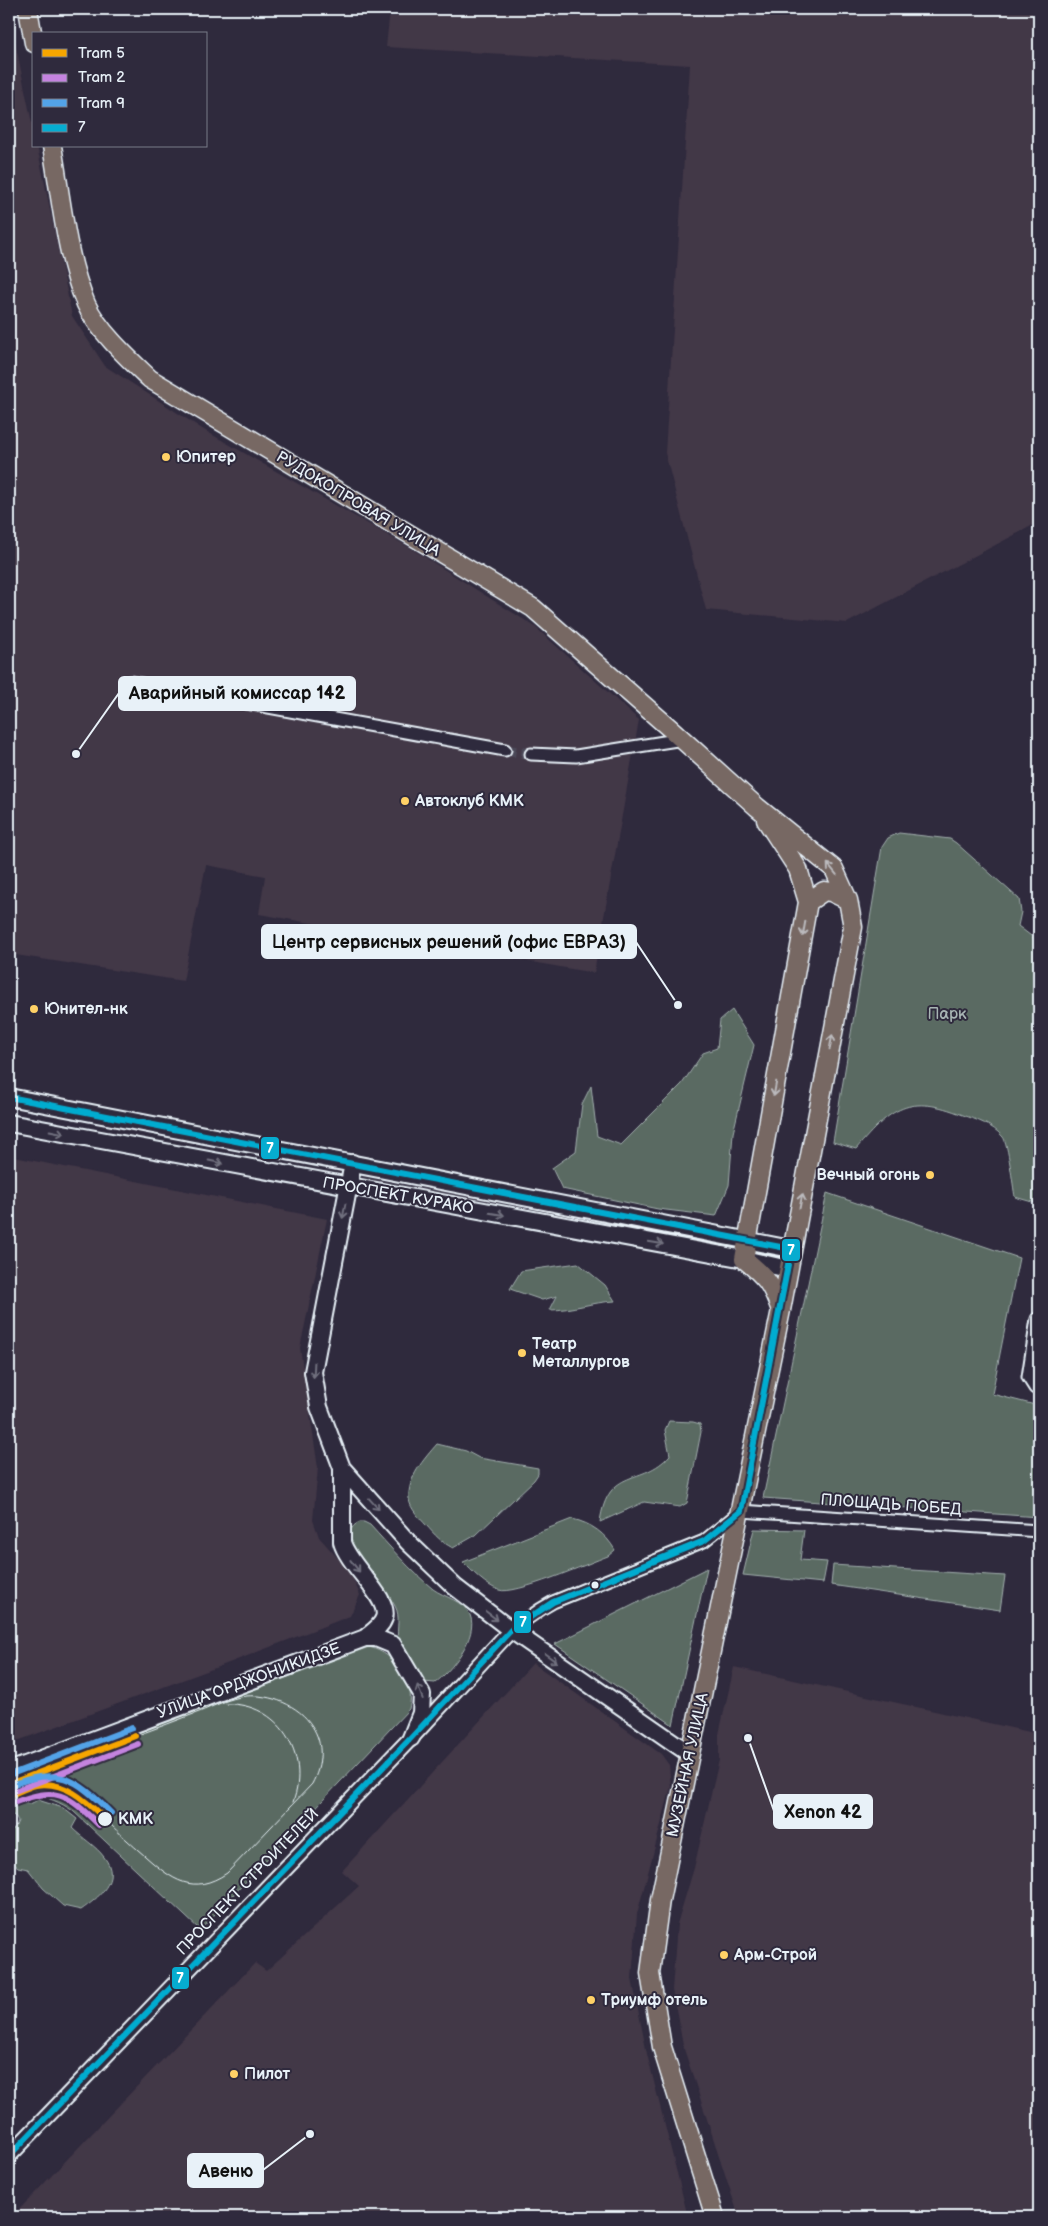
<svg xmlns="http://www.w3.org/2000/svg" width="1048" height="2226" font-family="'Balsamiq Sans',sans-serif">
<rect width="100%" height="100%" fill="#2f2a3d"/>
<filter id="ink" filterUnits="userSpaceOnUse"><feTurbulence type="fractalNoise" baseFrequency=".02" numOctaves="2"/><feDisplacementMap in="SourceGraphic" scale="10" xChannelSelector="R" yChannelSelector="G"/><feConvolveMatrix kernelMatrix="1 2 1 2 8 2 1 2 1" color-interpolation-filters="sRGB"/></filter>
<g filter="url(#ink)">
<path fill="#423747" d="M390 9H1039V522L847 623 706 610 665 453 690 65 386 47Z
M9 13 34 133V146H37L72 316 105 366 204 430 412 549 534 626 639 720 594 973 259 914 265 876 206 865 183 981 9 954Z
M9 1156 327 1219 300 1348 318 1468 313 1520 319 1537 350 1572 360 1595 350 1616 234 1661 9 1744Z
M533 1663 661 1754 669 1765 671 1787 637 1914 632 1979 647 2054 688 2217H12L255 1963 266 1971 359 1886 342 1871Z
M734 1667 1039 1734V2217H739L684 2049 672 1990 677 1924 694 1868 719 1760V1734Z"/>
<path fill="#5a6b62" stroke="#a1aead" d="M899 833 950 839 956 843 1019 899 1021 912 1018 926 1039 942V1204L1015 1197C1013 1186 1008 1143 1003 1137 993 1125 977 1120 963 1115 909 1093 891 1108 856 1149L833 1142 882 847 888 838Z
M732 1010 754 1045 733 1133 729 1185 716 1216 658 1209 562 1189 552 1168 576 1151 582 1104 591 1086 597 1136 621 1145 682 1084 703 1053 717 1048 720 1020Z
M827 1193 1019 1258 992 1394 1039 1406V1517L763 1498Z
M578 1263 605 1285 615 1301C593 1302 572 1310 550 1310L557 1296 542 1300 510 1289 521 1271Z
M669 1421 693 1422 700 1424 701 1432 687 1503 680 1507 644 1502 600 1522C608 1465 642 1487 670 1455L665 1430Z
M437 1444 466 1451 479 1458 538 1468V1474L534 1480 476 1535 453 1548C441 1542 435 1535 426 1525 420 1518 410 1509 409 1499 407 1478 424 1459 437 1444Z
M572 1519C591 1523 606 1534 615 1550L608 1556C589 1563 514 1596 499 1590 486 1586 472 1571 463 1562Z
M360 1522H364L370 1525C390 1547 410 1570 433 1589 444 1597 464 1601 470 1615 479 1636 451 1671 435 1683L424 1682C417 1671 400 1652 398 1640 396 1628 401 1617 395 1606 387 1589 326 1536 360 1522Z
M754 1529 804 1530 800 1560 827 1562 823 1583 743 1575Z
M833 1565 1005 1576 1000 1610 831 1585Z
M707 1568 673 1725 555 1644Z
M369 1647C396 1654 416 1682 409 1709L200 1930 73 1811C60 1802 48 1797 32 1795L23 1775Z
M38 1800 63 1808 77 1819 72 1828C82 1838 96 1846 104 1857 122 1880 98 1898 81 1910L63 1906 43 1888 28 1869 18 1867 9 1860V1833L15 1828 18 1821 16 1817 10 1813V1808L18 1803 30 1804Z"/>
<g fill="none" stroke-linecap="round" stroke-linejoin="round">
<path stroke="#4b4859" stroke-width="11" stroke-dasharray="11 5.5" stroke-linecap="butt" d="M505 750 531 754"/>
<defs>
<path id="minor" d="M130 682 505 750
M531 754 576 756 683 739
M1037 1319 1028 1377 1035 1388 1039 1389
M511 1630 541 1609 553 1602 704 1541 741 1511 1039 1531"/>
<path id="tertiary" d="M9 2156 411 1738 511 1630"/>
<path id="secondary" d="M9 1097 791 1249
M9 1123 744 1259 788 1269
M353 1163 313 1372 319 1407 342 1468V1542C348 1565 391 1599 384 1618 381 1627 372 1632 365 1638
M342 1468 408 1542 455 1587 511 1630 690 1754
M9 1771 365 1638H376L393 1645 422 1694 421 1713 411 1738"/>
<path id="primary" d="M28 9 34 43
M52 146C61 197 66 257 86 304 98 331 129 359 150 379L533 608 673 731 757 807 834 869 848 900 853 927 781 1310 660 1900 650 1973 662 2047 715 2217
M766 820 798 869 808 902 744 1259C766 1277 771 1283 781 1310
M808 902 824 891 831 892 848 900"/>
</defs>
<use href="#minor" stroke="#e8f1f8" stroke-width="15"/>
<use href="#tertiary" stroke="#e8f1f8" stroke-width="18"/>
<use href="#secondary" stroke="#e8f1f8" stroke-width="20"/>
<use href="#primary" stroke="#e8f1f8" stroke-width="21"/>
<use href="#minor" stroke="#2f2a3d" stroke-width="11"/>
<use href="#tertiary" stroke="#2f2a3d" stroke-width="14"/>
<use href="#secondary" stroke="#2f2a3d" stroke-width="16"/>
<use href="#primary" stroke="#776864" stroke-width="18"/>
<path stroke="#e8f1f8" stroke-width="1" d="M226 1704C279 1702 311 1755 293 1802
M105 1819C118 1832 131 1844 145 1856 172 1880 193 1896 227 1873L312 1784C322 1765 324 1744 312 1726 299 1705 270 1694 246 1696 230 1698 214 1706 199 1712 178 1720 157 1728 135 1736"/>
<defs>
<path id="bus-1" d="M9 1097 791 1249 741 1511
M9 2156 411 1738 511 1630 553 1602 704 1541 741 1511"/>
</defs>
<use href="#bus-1" stroke="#2f2a3d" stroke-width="10"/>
<use href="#bus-1" stroke="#06acd0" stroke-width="6"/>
<defs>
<path id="tram-1" d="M9 1784 135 1736
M10 1795C18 1792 27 1787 36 1785 65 1780 86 1801 105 1819"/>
<path id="tram-2" d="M12 1792 138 1744
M13 1803C57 1786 66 1793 99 1825"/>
<path id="tram-3" d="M9 1775 132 1728
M9 1786C58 1766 75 1777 111 1813"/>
</defs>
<use href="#tram-1" stroke="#2f2a3d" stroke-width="10"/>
<use href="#tram-2" stroke="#2f2a3d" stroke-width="10"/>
<use href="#tram-3" stroke="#2f2a3d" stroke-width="10"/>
<use href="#tram-1" stroke="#f7a600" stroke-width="6"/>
<use href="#tram-2" stroke="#c483df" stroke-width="6"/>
<use href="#tram-3" stroke="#53a3e8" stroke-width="6"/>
</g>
<defs><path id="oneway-shaft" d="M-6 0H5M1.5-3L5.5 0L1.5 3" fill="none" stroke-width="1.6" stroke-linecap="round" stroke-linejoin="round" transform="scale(1.25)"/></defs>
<g stroke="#bbbabd">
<use href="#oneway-shaft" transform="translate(832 869) rotate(-129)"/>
<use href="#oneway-shaft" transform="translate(804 929) rotate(100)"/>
<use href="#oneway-shaft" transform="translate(831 1042) rotate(-79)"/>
<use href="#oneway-shaft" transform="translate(775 1089) rotate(100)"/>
<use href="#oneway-shaft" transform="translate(801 1201) rotate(-79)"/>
</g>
<g stroke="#70707e">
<use href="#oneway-shaft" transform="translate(57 1132) rotate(11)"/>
<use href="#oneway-shaft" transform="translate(216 1162) rotate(11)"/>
<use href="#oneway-shaft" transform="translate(344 1211) rotate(101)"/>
<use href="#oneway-shaft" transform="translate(497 1214) rotate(10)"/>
<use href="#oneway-shaft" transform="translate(656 1243) rotate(10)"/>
<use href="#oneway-shaft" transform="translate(314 1370) rotate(93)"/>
<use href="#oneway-shaft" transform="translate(374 1504) rotate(48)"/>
<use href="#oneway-shaft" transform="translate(355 1566) rotate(52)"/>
<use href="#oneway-shaft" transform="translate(492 1616) rotate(37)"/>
<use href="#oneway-shaft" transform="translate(551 1658) rotate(35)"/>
<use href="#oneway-shaft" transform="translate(420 1692) rotate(-111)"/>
</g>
</g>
<g fill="#ffd166" stroke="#2f2a3d" stroke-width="2">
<circle cx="166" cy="457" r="5"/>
<circle cx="405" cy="801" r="5"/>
<circle cx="34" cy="1009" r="5"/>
<circle cx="930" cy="1175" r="5"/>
<circle cx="522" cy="1353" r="5"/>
<circle cx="724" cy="1955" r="5"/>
<circle cx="591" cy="2000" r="5"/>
<circle cx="234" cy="2074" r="5"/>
</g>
<g fill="#e8f1f8" stroke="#2f2a3d" stroke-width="2">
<circle cx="595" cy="1585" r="4.5"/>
<circle cx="105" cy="1819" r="8"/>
</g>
<g text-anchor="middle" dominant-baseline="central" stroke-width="4" stroke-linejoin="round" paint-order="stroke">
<g font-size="16" font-weight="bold" fill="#e8f1f8" stroke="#2f2a3d" text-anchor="start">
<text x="176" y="457">Юпитер</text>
<text x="415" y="801">Автоклуб КМК</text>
<text x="44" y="1009">Юнител-нк</text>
<text x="920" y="1175" text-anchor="end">Вечный огонь</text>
<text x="532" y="1344">Театр<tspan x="532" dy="18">Металлургов</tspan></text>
<text x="734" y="1955">Арм-Строй</text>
<text x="601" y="2000">Триумф отель</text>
<text x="244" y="2074">Пилот</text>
</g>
<g font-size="16" fill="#e8f1f8" stroke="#2f2a3d">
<text transform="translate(358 504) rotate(31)">РУДОКОПРОВАЯ УЛИЦА</text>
<text transform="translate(398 1196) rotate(10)">ПРОСПЕКТ КУРАКО</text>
<text transform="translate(891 1505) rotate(4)">ПЛОЩАДЬ ПОБЕД</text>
<text transform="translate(249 1681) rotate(-20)">УЛИЦА ОРДЖОНИКИДЗЕ</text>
<text transform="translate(688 1765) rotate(-78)">МУЗЕЙНАЯ УЛИЦА</text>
<text transform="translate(248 1882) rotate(-46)">ПРОСПЕКТ СТРОИТЕЛЕЙ</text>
</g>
<g font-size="16" fill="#a8b5b4" stroke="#2f2a3d">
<text x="947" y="1014">Парк</text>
</g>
<g font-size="16" font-weight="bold" fill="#e8f1f8" stroke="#2f2a3d" text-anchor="start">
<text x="118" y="1819">КМК</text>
</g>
</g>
<path fill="none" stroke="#e8f1f8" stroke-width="2" d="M76 754L119 693M678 1005L636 942M748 1738L774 1811M310 2134L263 2170"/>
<g fill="#e8f1f8" stroke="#2f2a3d" stroke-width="2">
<circle cx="76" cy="754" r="5"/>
<circle cx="678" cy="1005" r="5"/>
<circle cx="748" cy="1738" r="5"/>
<circle cx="310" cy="2134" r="5"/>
</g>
<g fill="#e8f1f8" stroke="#e8f1f8" stroke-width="2">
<rect x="119" y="677" width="236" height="33" rx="5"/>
<rect x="262" y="925" width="374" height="33" rx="5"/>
<rect x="774" y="1795" width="98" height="33" rx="5"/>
<rect x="188" y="2154" width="75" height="33" rx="5"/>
</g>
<g font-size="18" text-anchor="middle" font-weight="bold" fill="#111">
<text x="237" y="699">Аварийный комиссар 142</text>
<text x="449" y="948">Центр сервисных решений (офис ЕВРАЗ)</text>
<text x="823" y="1818">Xenon 42</text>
<text x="226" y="2177">Авеню</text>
</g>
<g stroke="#2f2a3d" stroke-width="2">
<rect x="260" y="1136" width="20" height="24" rx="5" fill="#06acd0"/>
<rect x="781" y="1238" width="20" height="24" rx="5" fill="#06acd0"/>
<rect x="513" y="1610" width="19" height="24" rx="5" fill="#06acd0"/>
<rect x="171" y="1966" width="19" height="24" rx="5" fill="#06acd0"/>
</g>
<g font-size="14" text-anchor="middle" font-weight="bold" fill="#fff">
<text x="270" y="1153">7</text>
<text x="791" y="1255">7</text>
<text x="523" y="1627">7</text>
<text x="180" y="1983">7</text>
</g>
<rect width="1048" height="2226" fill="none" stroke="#2f2a3d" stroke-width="30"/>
<rect x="15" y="15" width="1018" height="2196" fill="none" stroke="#e8f1f8" stroke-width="2" filter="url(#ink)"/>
<rect x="32" y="32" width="175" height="115" fill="#2f2a3d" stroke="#797a88"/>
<rect x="42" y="49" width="25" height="8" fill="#f7a600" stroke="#797a88"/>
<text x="78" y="58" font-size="15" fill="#e8f1f8">Tram 5</text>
<rect x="42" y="74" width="25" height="8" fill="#c483df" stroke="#797a88"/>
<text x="78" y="82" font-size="15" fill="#e8f1f8">Tram 2</text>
<rect x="42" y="99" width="25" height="8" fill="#53a3e8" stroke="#797a88"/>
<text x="78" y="108" font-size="15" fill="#e8f1f8">Tram 9</text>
<rect x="42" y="124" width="25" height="8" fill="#06acd0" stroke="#797a88"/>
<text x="78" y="132" font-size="15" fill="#e8f1f8">7</text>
</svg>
